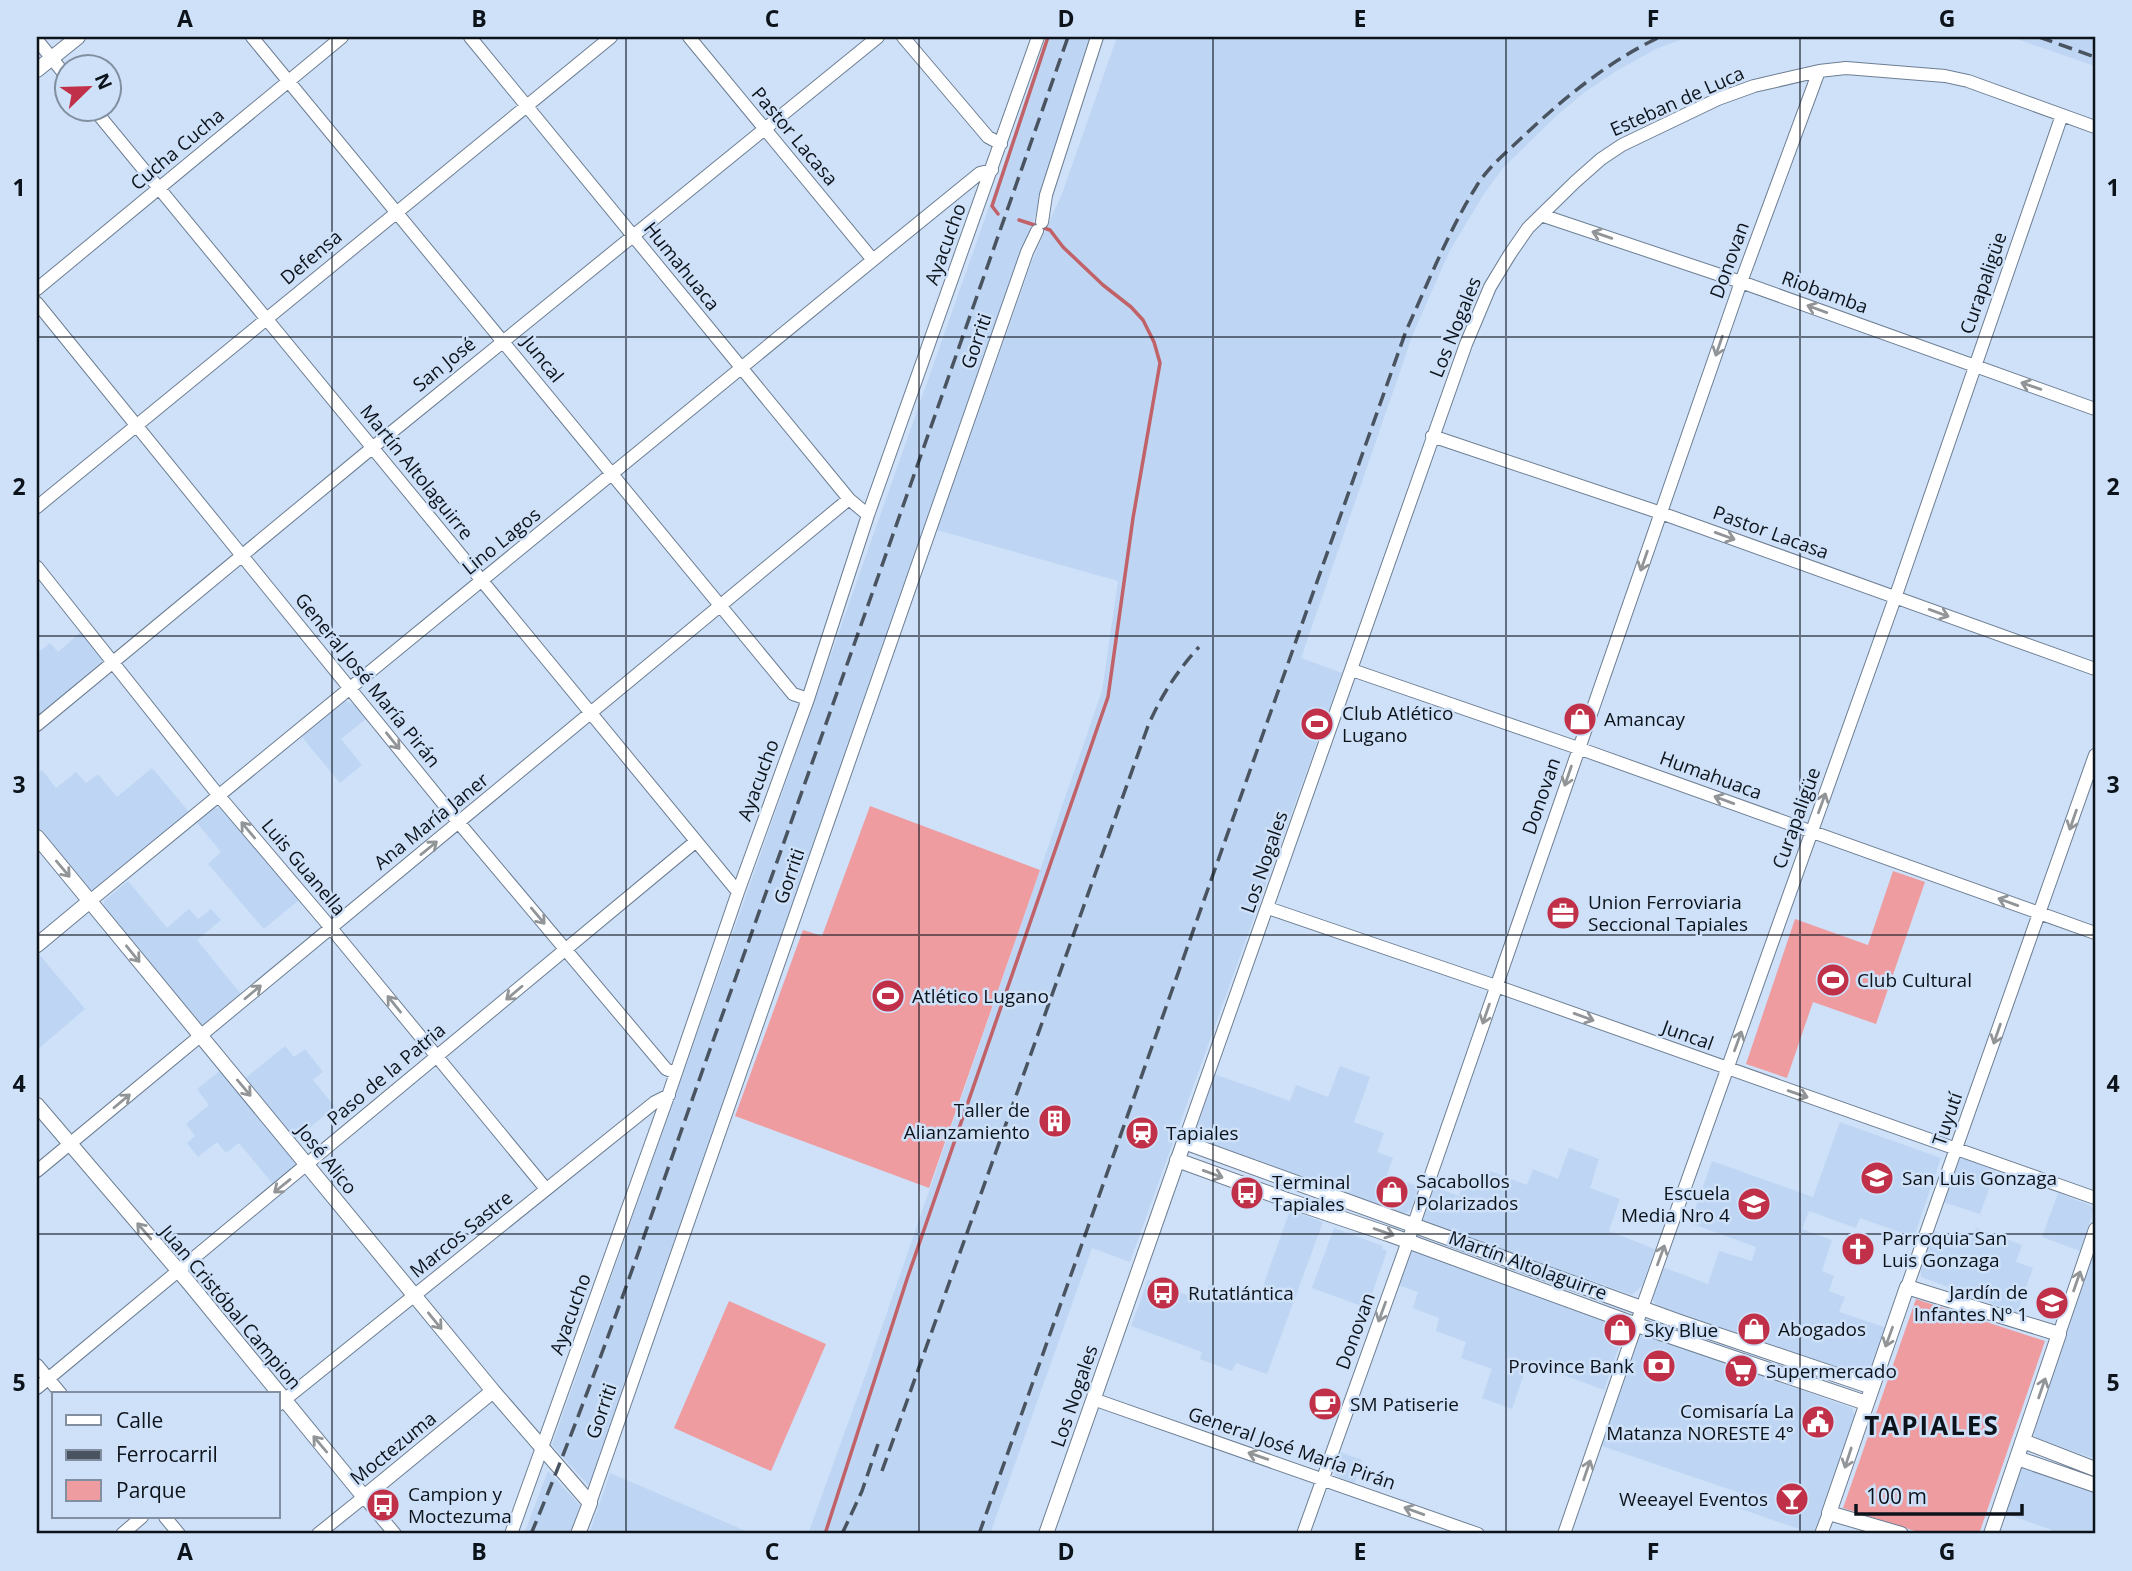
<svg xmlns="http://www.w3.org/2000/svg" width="2132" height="1571" font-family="'Open Sans',sans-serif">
<rect width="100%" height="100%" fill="#cee1f8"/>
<path fill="#bed6f3" d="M1049 37H1098L589 1486 552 1445Z
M1117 37H1688L1656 49 1618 70 1585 92 1556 116 1504 167 1484 194 1450 250 1413 334 1301 658 1342 673 1130 1262 1092 1248 990 1534H808L865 1376 1102 691 1118 581 937 530 1032 261 1063 191Z
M2011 37H2095V66Z
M81 632 101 656 102 661 37 718V653L50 643 58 652Z
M345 701 355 705 367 718 341 739 362 765 340 783 302 737Z
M152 768 189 812 95 890 86 889 37 828V774L42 770 56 788 76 772 86 783 98 774 117 797Z
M220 807 224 809 299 900 264 929 208 864 221 852 197 823 213 809Z
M128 881 167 928 189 909 198 919 211 909 221 920 197 940 241 994 204 1025 196 1023 103 908 104 901Z
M38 953 85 1009 37 1050V955Z
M285 1046 294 1057 305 1049 323 1072 313 1080 335 1107 293 1141 243 1080Z
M1340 1066 1370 1077 1354 1122 1384 1133 1377 1152 1393 1158 1387 1175 1419 1187 1412 1207 1407 1213 1400 1214 1193 1140 1191 1136 1211 1073 1290 1101 1296 1085 1328 1097Z
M222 1069 295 1160 294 1167 273 1184 239 1143 226 1153 217 1142 198 1157 187 1143 195 1136 186 1124 209 1105 197 1089Z
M1840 1122 1941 1158 1914 1237 1860 1218 1856 1228 1809 1211 1802 1229 1832 1240 1822 1271 1834 1276 1829 1291 1845 1297 1839 1312 1887 1328 1871 1375 1864 1377 1656 1305 1652 1298 1660 1266 1708 1284 1719 1251 1752 1261 1756 1247 1690 1223 1712 1161 1813 1197Z
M1569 1148 1599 1159 1590 1188 1620 1199 1609 1231 1655 1249 1642 1286 1632 1295 1425 1223 1421 1217 1429 1185 1459 1196 1465 1179 1485 1186 1490 1171 1527 1185 1533 1169 1558 1179Z
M1963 1158 1996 1169 1980 1214 1943 1202 1958 1159Z
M2058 1193 2090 1205 2094 1209 2080 1251 2042 1237Z
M1290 1210 1323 1222 1267 1374 1236 1363 1232 1371 1200 1359 1202 1352 1131 1326 1148 1280 1203 1301 1209 1285 1257 1303Z
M1334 1228 1383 1246 1382 1249 1387 1251 1367 1308 1312 1288Z
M1976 1228 2022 1245 2016 1262 2033 1268 2017 1313 1921 1277V1270L1934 1231 1970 1244Z
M2095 1236V1459L2036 1438 2033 1431Z
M1413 1250 1626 1326 1604 1390 1528 1362 1512 1409 1482 1398 1492 1369 1461 1358 1466 1342 1436 1331 1439 1318 1413 1308 1418 1292 1398 1285 1410 1253Z
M1637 1334H1644L1852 1408 1856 1419 1814 1534 1735 1507 1740 1493 1599 1445Z
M1337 1451 1362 1460 1354 1484 1335 1475 1333 1465Z
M2019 1467 2026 1468 2095 1492V1534H2051L2052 1530 2001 1512Z
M548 1471 580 1505 570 1534H524Z
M610 1473 753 1534H589Z"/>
<path fill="#ee9ca0" d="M870 806 1040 870 929 1188 735 1116 803 930 822 936Z
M1893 871 1925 882 1876 1024 1813 1002 1787 1078 1746 1064 1795 919 1868 945Z
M1916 1299 2045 1341 1979 1534H1924L1843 1508Z
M729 1301 826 1344 771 1471 674 1428Z"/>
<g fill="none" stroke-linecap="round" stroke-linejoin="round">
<path stroke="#c16168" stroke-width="3.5" d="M998 214 992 206 1048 37
M825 1534 907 1279 1108 697 1133 518 1160 363 1154 342 1143 320 1131 307 1103 285 1063 247 1050 230 1019 220"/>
<defs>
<path id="minor" d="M252 37 793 694 808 699
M470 37 849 499 868 515
M689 37 873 260
M903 37 988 137 1001 144
M37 40 66 76
M93 108 738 892
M1541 215 1741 282 2095 409
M1042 222 1046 195 1097 37
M37 289 342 37
M37 303 459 823 666 1069 676 1073
M1432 436 1661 513 2095 669
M37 507 611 37
M37 567 219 796 331 928 546 1189
M1352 670 1578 748 2095 933
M37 725 372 448 878 37
M90 901 873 260 980 173 992 170
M1268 908 1496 986 2095 1198
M1184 1142 1466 344 1490 287 1510 254 1528 228 1575 182 1601 159 1622 145 1718 99 1754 86 1819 71 1846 68 1945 76 1968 81 2095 127
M37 1171 849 499
M1907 1287 2095 755
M2059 1334 2095 1229
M37 1365 61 1394
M37 1388 695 842
M1093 1399 1478 1534
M278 1405 655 1102 669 1095
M590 1503 1027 252 1037 231
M165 1517 179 1534
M122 1534 142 1517
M318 1534 364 1497 395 1534
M511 1534 667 1099 738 892 808 699 868 515 1038 37
M1303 1534 1408 1241 1741 282 1819 71
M1564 1534 1642 1308 1895 598 2062 115
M1821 1534 1829 1513"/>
<path id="tertiary" d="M37 70 78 37
M37 837 493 1391 590 1503 578 1534
M37 945 90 901
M37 1105 189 1283 364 1497 493 1391
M1177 1160 1287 1200 1388 1234 1637 1325 1866 1403
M2023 1441 2095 1469
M2017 1458 2095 1485
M1046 1534 1184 1142 1680 1322 1872 1387
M1901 1534 1829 1513 1907 1287 2059 1334 1991 1534"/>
</defs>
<use href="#minor" stroke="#6d7e93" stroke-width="14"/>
<use href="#tertiary" stroke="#6d7e93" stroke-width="16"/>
<use href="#minor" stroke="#fff" stroke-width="12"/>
<use href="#tertiary" stroke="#fff" stroke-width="14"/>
<path stroke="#4a5461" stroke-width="3.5" stroke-dasharray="14 7" stroke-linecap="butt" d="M2039 37 2095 57
M882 1471 1148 726C1161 696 1177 671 1199 647
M531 1534C604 1360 663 1179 727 1002 842 680 955 359 1068 37
M842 1534 862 1491 878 1444
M979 1534 1406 331C1428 283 1448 232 1476 187 1486 170 1501 157 1515 144 1558 103 1606 62 1660 37"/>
</g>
<defs><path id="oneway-shaft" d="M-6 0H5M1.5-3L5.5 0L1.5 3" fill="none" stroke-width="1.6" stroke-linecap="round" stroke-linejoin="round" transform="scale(1.75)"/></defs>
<g stroke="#929598">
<use href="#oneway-shaft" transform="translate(1602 235) rotate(-161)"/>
<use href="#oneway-shaft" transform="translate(1817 309) rotate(-160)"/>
<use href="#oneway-shaft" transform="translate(1719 346) rotate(109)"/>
<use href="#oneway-shaft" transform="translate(2031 386) rotate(-161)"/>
<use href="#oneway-shaft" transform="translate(1725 536) rotate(20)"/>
<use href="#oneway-shaft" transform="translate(1644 561) rotate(109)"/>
<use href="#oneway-shaft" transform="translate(1939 613) rotate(20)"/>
<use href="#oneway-shaft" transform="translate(393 741) rotate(51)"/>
<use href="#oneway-shaft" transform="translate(1568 776) rotate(109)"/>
<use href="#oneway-shaft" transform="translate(1724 800) rotate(-160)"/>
<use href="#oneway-shaft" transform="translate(1822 803) rotate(-70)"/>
<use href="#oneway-shaft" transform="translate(2073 820) rotate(109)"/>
<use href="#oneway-shaft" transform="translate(248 830) rotate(-130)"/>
<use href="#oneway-shaft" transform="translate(429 848) rotate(-39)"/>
<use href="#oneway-shaft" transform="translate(63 869) rotate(50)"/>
<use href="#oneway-shaft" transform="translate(2008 902) rotate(-160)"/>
<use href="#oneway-shaft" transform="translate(538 916) rotate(50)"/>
<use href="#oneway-shaft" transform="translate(133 954) rotate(51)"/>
<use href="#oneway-shaft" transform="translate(253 992) rotate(-40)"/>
<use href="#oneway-shaft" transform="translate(514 993) rotate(140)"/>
<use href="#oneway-shaft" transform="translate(394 1004) rotate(-129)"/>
<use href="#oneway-shaft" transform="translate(1486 1014) rotate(109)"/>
<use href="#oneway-shaft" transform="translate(1584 1017) rotate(20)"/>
<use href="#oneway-shaft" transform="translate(1997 1034) rotate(109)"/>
<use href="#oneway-shaft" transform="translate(1738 1041) rotate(-70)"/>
<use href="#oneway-shaft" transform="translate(244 1088) rotate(50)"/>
<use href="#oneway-shaft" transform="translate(1798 1094) rotate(19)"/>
<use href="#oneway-shaft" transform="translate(122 1101) rotate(-40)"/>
<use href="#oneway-shaft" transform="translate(1213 1174) rotate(20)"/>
<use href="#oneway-shaft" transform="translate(282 1186) rotate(141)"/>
<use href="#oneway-shaft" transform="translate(144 1231) rotate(-131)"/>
<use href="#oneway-shaft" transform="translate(1384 1232) rotate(19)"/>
<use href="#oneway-shaft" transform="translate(1661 1255) rotate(-70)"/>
<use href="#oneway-shaft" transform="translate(2077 1281) rotate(-71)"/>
<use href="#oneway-shaft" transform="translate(1382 1312) rotate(110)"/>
<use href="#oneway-shaft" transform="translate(435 1321) rotate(51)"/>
<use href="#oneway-shaft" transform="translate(1889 1337) rotate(110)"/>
<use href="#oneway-shaft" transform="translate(2042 1388) rotate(-71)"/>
<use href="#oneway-shaft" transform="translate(320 1444) rotate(-130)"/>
<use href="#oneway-shaft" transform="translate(1258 1456) rotate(-161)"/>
<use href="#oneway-shaft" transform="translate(1848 1458) rotate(108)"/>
<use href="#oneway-shaft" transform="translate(1587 1470) rotate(-71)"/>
<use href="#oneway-shaft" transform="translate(1414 1511) rotate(-160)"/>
</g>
<path fill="none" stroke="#0d131b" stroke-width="2" stroke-opacity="0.55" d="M332 37V1534M626 37V1534M919 37V1534M1213 37V1534M1506 37V1534M1800 37V1534M37 337H2095M37 636H2095M37 935H2095M37 1234H2095"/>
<defs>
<symbol id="shop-disc" viewBox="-11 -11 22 22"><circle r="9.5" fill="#c03048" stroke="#cee1f8"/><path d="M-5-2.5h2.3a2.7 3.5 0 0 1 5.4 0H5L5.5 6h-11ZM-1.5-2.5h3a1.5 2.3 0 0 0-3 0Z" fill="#fff"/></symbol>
<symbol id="stadium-disc" viewBox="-11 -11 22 22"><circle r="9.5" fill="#c03048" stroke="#cee1f8"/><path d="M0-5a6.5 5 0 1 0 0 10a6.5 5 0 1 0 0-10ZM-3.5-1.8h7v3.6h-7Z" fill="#fff"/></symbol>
<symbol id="office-disc" viewBox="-11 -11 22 22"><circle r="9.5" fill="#c03048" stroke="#cee1f8"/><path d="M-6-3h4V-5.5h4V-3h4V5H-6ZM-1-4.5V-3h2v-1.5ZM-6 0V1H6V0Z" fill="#fff"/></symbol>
<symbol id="building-disc" viewBox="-11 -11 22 22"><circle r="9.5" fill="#c03048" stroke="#cee1f8"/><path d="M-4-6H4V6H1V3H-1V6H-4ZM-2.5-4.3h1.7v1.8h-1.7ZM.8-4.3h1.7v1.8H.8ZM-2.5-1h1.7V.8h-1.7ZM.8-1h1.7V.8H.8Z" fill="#fff"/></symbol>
<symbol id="station-disc" viewBox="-11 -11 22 22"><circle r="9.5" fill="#c03048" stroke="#cee1f8"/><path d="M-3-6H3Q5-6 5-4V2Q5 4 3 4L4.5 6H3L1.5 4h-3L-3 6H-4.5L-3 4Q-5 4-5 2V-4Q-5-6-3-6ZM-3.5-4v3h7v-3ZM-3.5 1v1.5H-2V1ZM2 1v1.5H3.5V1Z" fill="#fff"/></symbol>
<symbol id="school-disc" viewBox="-11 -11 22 22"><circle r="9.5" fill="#c03048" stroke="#cee1f8"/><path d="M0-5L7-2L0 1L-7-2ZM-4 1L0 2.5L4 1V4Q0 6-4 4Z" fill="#fff"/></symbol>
<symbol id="bus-disc" viewBox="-11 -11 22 22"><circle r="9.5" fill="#c03048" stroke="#cee1f8"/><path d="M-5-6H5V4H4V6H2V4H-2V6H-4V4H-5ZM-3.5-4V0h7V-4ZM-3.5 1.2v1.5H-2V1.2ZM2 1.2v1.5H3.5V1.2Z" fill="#fff"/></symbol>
<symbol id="church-disc" viewBox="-11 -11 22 22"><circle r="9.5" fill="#c03048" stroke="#cee1f8"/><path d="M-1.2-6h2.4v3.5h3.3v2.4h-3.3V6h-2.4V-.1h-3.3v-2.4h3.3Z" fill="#fff"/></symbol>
<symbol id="bank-disc" viewBox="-11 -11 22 22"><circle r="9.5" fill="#c03048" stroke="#cee1f8"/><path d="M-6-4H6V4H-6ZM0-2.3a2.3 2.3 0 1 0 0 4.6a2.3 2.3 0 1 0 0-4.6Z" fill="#fff"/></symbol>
<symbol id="supermarket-disc" viewBox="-11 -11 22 22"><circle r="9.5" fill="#c03048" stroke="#cee1f8"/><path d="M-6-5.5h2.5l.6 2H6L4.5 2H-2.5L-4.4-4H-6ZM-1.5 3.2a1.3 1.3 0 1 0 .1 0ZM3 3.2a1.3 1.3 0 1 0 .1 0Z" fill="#fff"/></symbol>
<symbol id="cafe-disc" viewBox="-11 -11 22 22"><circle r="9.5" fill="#c03048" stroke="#cee1f8"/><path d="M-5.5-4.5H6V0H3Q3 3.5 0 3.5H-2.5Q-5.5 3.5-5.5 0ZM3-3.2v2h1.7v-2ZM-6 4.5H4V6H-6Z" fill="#fff"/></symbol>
<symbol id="civic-disc" viewBox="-11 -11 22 22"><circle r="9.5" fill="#c03048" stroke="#cee1f8"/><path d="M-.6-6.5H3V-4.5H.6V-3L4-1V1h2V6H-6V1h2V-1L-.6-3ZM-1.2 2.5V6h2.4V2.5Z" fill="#fff"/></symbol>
<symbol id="bar-disc" viewBox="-11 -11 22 22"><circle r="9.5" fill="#c03048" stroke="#cee1f8"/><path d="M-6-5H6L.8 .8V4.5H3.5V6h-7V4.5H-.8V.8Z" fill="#fff"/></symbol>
</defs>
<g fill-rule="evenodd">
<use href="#shop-disc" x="1561" y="700" width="38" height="38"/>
<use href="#stadium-disc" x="1298" y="705" width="38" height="38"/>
<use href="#office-disc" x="1544" y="894" width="38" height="38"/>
<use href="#stadium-disc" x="1814" y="961" width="38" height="38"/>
<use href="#stadium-disc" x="869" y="977" width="38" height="38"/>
<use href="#building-disc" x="1036" y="1102" width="38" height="38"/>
<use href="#station-disc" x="1123" y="1114" width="38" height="38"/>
<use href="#school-disc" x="1858" y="1159" width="38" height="38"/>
<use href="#shop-disc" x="1373" y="1173" width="38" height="38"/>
<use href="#bus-disc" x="1228" y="1174" width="38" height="38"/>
<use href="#school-disc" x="1735" y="1185" width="38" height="38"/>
<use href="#church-disc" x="1839" y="1230" width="38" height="38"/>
<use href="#bus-disc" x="1144" y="1274" width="38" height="38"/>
<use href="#school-disc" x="2033" y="1284" width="38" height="38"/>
<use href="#shop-disc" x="1735" y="1310" width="38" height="38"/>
<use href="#shop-disc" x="1601" y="1311" width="38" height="38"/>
<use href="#bank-disc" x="1640" y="1347" width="38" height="38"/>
<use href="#supermarket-disc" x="1722" y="1352" width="38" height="38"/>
<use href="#cafe-disc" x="1306" y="1385" width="38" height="38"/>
<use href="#civic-disc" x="1799" y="1403" width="38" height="38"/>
<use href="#bar-disc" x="1773" y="1480" width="38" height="38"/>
<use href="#bus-disc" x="364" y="1486" width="38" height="38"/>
</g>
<g text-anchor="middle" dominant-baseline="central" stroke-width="5" stroke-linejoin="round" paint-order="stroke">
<g font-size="19" fill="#0d131b" stroke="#cee1f8">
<text transform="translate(1677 101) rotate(-24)">Esteban de Luca</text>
<text transform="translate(795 136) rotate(50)">Pastor Lacasa</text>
<text transform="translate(177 149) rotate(-40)">Cucha Cucha</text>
<text transform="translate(945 244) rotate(-70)">Ayacucho</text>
<text transform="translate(311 257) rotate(-40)">Defensa</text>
<text transform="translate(1729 260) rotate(-70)">Donovan</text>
<text transform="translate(682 266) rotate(51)">Humahuaca</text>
<text transform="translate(1983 283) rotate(-71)">Curapaligüe</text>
<text transform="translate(1825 292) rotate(20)">Riobamba</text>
<text transform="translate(1455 327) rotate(-68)">Los Nogales</text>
<text transform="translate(976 341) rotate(-71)">Gorriti</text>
<text transform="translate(543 359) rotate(51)">Juncal</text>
<text transform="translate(444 364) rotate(-39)">San José</text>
<text transform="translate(417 472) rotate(51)">Martín Altolaguirre</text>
<text transform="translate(1771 532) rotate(20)">Pastor Lacasa</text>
<text transform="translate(501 541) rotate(-39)">Lino Lagos</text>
<text transform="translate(368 680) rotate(51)">General José María Pirán</text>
<text transform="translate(1711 775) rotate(20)">Humahuaca</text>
<text transform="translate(758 780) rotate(-70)">Ayacucho</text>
<text transform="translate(1541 796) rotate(-71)">Donovan</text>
<text transform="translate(1796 818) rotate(-70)">Curapaligüe</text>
<text transform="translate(431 821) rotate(-39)">Ana María Janer</text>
<text transform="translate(1264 862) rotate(-71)">Los Nogales</text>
<text transform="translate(304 867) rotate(50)">Luis Guanella</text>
<text transform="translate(789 876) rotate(-71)">Gorriti</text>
<text transform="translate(1688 1035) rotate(20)">Juncal</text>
<text transform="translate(386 1074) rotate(-40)">Paso de la Patria</text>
<text transform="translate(1947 1119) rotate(-71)">Tuyutí</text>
<text transform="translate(327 1159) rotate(51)">José Alico</text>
<text transform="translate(461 1234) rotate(-39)">Marcos Sastre</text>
<text transform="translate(1528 1265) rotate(20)">Martín Altolaguirre</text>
<text transform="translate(231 1307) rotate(50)">Juan Cristóbal Campion</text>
<text transform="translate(570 1314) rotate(-70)">Ayacucho</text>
<text transform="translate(1355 1331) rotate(-70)">Donovan</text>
<text transform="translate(1074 1396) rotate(-71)">Los Nogales</text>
<text transform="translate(601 1411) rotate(-71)">Gorriti</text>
<text transform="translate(393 1448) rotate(-39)">Moctezuma</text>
<text transform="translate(1292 1448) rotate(19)">General José María Pirán</text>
</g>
<g font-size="19" fill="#0d131b" stroke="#cee1f8" text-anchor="start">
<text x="1342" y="713">Club Atlético<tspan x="1342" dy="22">Lugano</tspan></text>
<text x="1604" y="719">Amancay</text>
<text x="1588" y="902">Union Ferroviaria<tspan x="1588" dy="22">Seccional Tapiales</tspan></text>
<text x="1857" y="980">Club Cultural</text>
<text x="912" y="996">Atlético Lugano</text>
<text x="1030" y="1110" text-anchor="end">Taller de<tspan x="1030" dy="22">Alianzamiento</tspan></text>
<text x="1166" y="1133">Tapiales</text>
<text x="1902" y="1178">San Luis Gonzaga</text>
<text x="1416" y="1181">Sacabollos<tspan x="1416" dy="22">Polarizados</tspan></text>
<text x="1272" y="1182">Terminal<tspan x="1272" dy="22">Tapiales</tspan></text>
<text x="1730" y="1193" text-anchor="end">Escuela<tspan x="1730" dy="22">Media Nro 4</tspan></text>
<text x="1882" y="1238">Parroquia San<tspan x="1882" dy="22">Luis Gonzaga</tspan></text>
<text x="2028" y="1292" text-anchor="end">Jardín de<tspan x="2028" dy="22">Infantes Nº 1</tspan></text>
<text x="1188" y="1293">Rutatlántica</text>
<text x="1778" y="1329">Abogados</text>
<text x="1644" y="1330">Sky Blue</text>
<text x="1634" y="1366" text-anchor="end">Province Bank</text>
<text x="1766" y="1371">Supermercado</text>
<text x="1350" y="1404">SM Patiserie</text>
<text x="1794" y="1411" text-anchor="end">Comisaría La<tspan x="1794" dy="22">Matanza NORESTE 4°</tspan></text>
<text x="408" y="1494">Campion y<tspan x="408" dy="22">Moctezuma</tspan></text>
<text x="1768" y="1499" text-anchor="end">Weeayel Eventos</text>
</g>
<g font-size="26" font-weight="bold" letter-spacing="2" fill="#0d131b" stroke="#cee1f8">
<text x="1932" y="1425">TAPIALES</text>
</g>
</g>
<rect width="2132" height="1571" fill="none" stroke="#cee1f8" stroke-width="77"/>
<rect x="52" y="1392" width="228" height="126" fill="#cee1f8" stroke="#818fa0" stroke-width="2"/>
<rect x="66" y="1415" width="35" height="10" fill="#ffffff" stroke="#818fa0" stroke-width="2"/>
<text x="116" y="1428" font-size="21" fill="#0d131b">Calle</text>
<rect x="66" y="1450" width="35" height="10" fill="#4a5461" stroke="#818fa0" stroke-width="2"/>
<text x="116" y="1462" font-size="21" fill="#0d131b">Ferrocarril</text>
<rect x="66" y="1480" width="35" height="21" fill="#ee9ca0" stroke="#818fa0" stroke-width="2"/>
<text x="116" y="1498" font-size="21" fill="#0d131b">Parque</text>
<g transform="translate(88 88) rotate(67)"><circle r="33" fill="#cee1f8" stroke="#818fa0" stroke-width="2"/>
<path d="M0-5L12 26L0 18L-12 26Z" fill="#c03048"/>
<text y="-10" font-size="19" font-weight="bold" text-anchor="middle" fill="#0d131b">N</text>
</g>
<path d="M1856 1504v10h166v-10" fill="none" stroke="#0d131b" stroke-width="3.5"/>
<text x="1866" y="1504" font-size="21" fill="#0d131b" stroke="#cee1f8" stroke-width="5" paint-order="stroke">100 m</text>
<rect x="38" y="38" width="2056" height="1494" fill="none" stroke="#0d131b" stroke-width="2.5"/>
<g font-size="23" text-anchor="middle" font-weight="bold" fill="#0d131b">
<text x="185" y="27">A</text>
<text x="479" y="27">B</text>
<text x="772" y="27">C</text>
<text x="1066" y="27">D</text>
<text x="1360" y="27">E</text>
<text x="1653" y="27">F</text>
<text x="1947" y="27">G</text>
<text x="19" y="196">1</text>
<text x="2113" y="196">1</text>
<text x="19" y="495">2</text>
<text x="2113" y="495">2</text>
<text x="19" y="793">3</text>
<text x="2113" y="793">3</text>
<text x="19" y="1092">4</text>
<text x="2113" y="1092">4</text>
<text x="19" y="1391">5</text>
<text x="2113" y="1391">5</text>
<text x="185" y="1560">A</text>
<text x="479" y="1560">B</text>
<text x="772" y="1560">C</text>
<text x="1066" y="1560">D</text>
<text x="1360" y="1560">E</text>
<text x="1653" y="1560">F</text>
<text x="1947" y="1560">G</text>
</g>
</svg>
